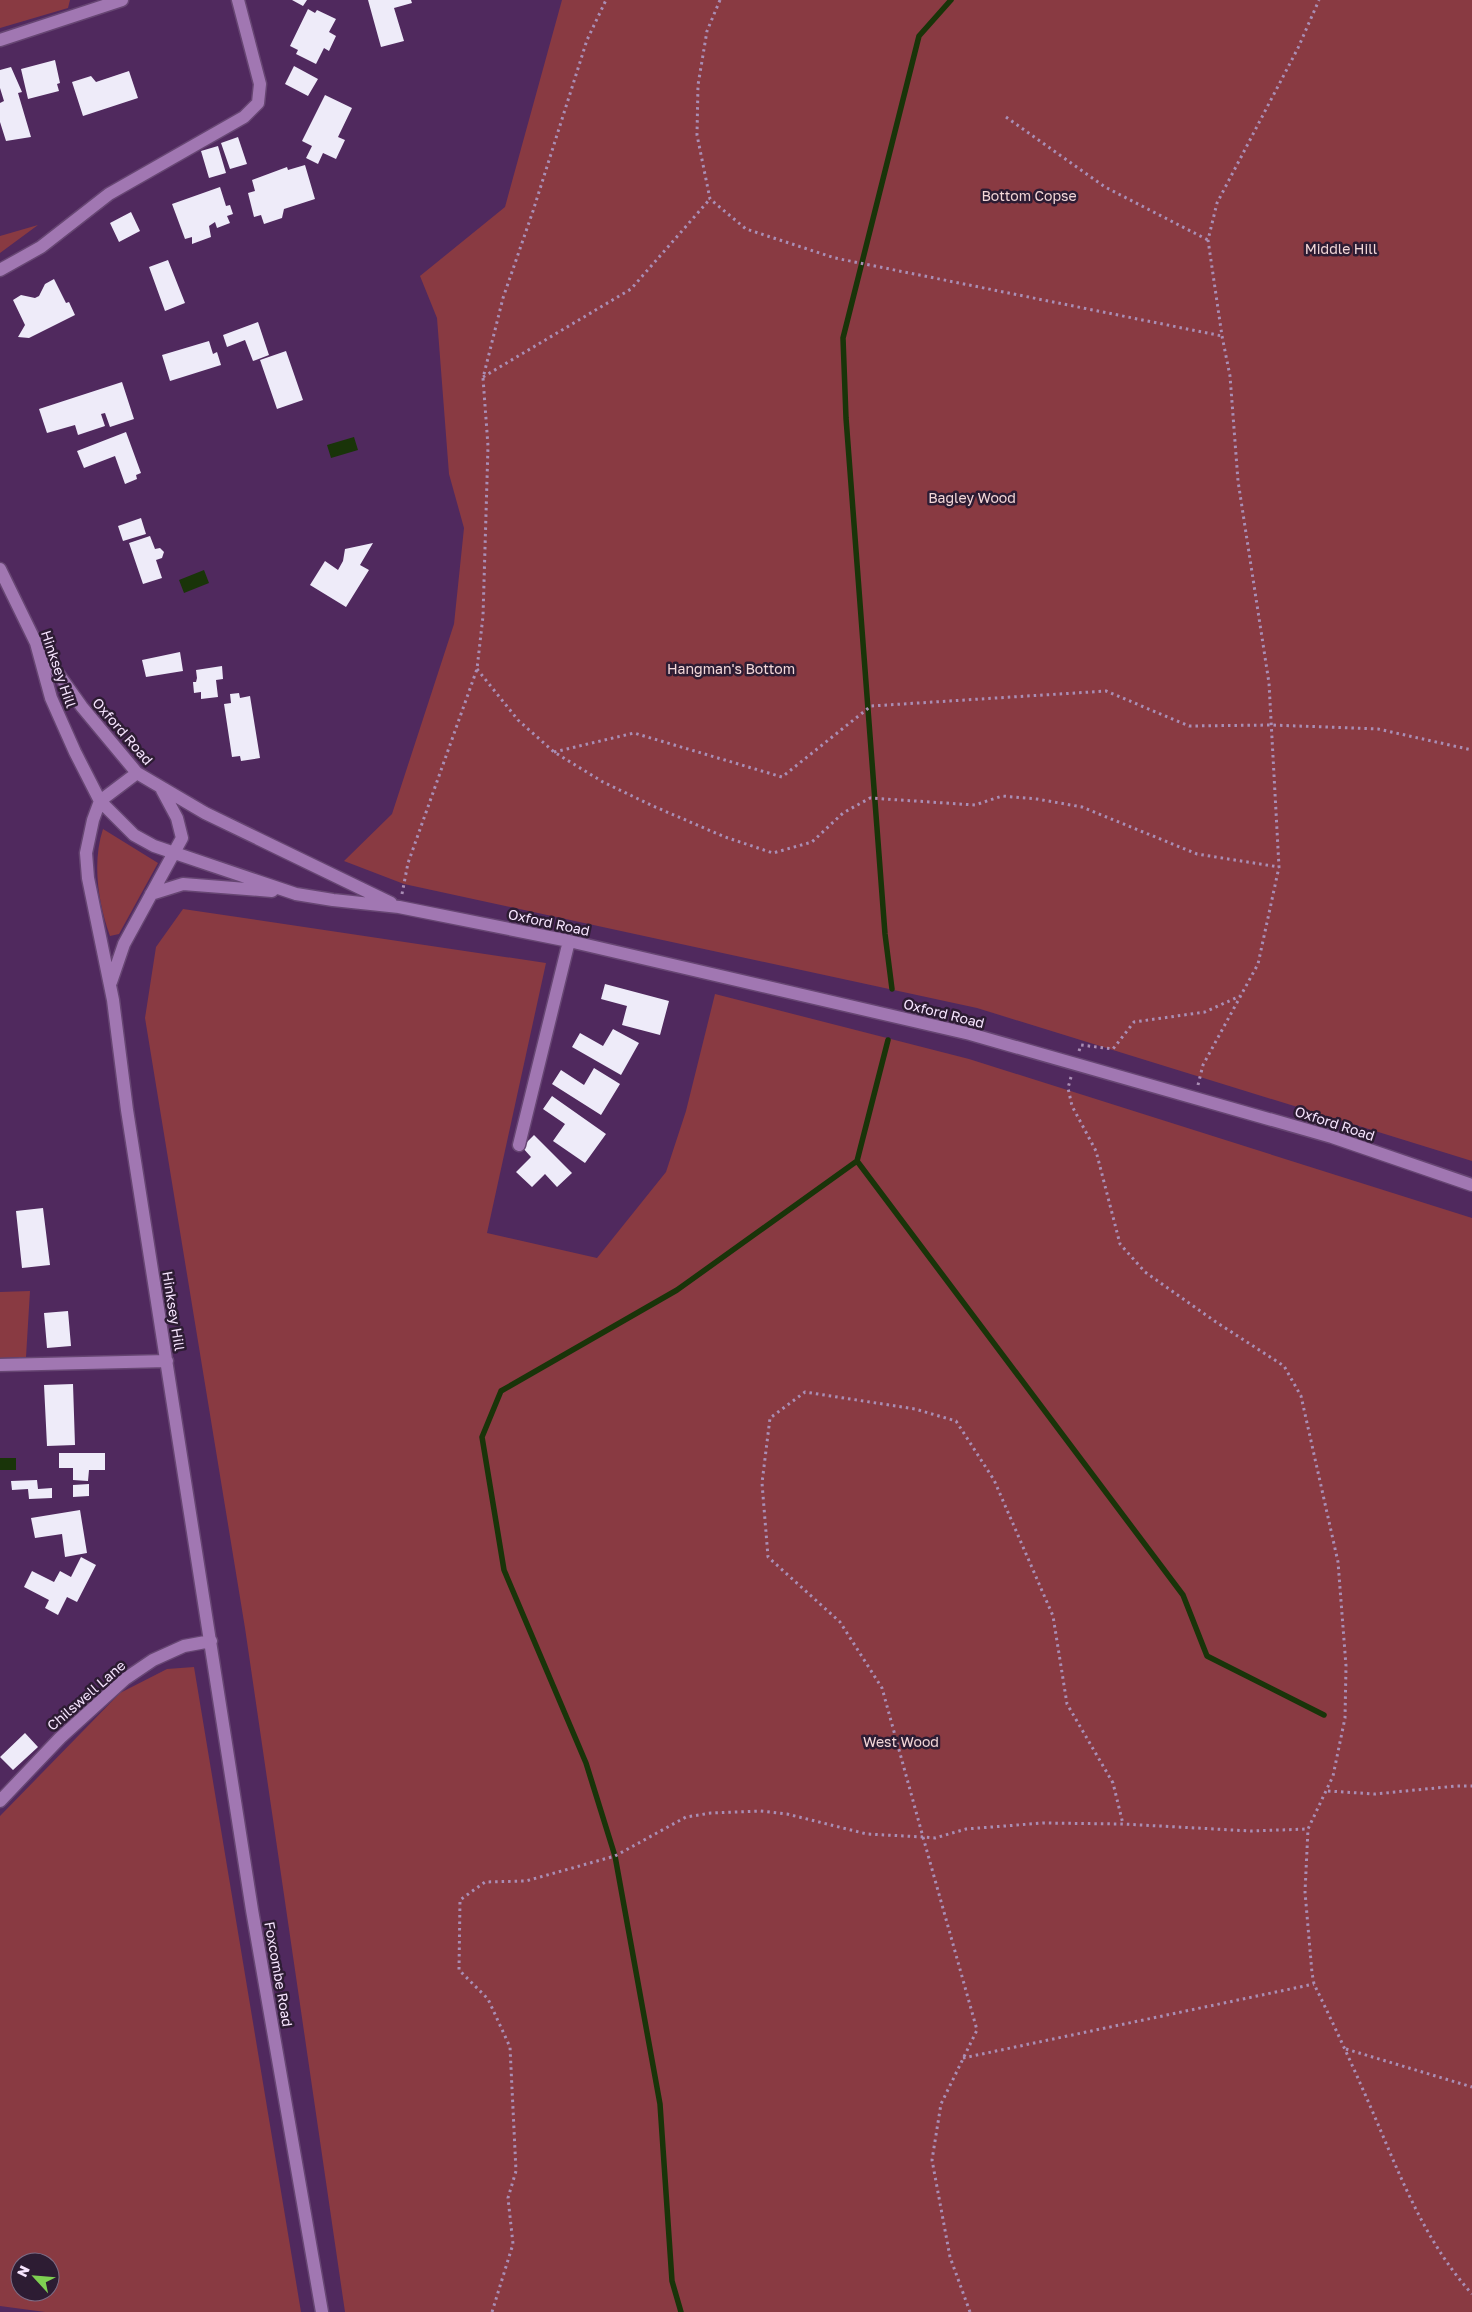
<svg xmlns="http://www.w3.org/2000/svg" width="1472" height="2312" font-family="'Golos Text',sans-serif">
<rect width="100%" height="100%" fill="#50295e"/>
<path fill="#893a42" fill-rule="evenodd" d="M0 0H70L68 8 0 28Z
M562 0H1472V1161L977 1008 404 884 344 861 392 814 454 624 464 528 449 474 437 318 420 276 505 207Z
M38 225 0 253V236Z
M103 829 158 863 119 934 110 936C98 903 92 862 103 829Z
M183 909 546 963 487 1233 597 1258 666 1172 686 1111 715 994 969 1059 1472 1218V2312H345L245 1628 145 1018 156 947Z
M30 1291 26 1357 0 1358V1292Z
M194 1667 301 2312H45L0 2306V1816L120 1693 167 1669ZM20 2262H50V2292H20Z"/>
<path fill="#193409" d="M354 437 358 450 331 458 327 445Z
M204 570 209 583 184 593 179 580Z
M0 1458H16V1470H0Z"/>
<g fill="none" stroke-linecap="round" stroke-linejoin="round">
<path stroke="#193409" stroke-width="5.5" d="M892 989 885 934 846 418 843 338 919 36 951 0
M888 1040 857 1161 1183 1595 1207 1656 1324 1715
M681 2312 672 2281 660 2104 615 1856 586 1763 504 1570 482 1437 501 1391 677 1290 857 1161"/>
</g>
<path fill="#eeebf9" d="M292 0H307L303 6Z
M368 0H411L412 3 394 8 404 41 381 47Z
M308 9 315 13 317 10 336 19 329 32 336 36 329 51 324 48 316 64 296 54 298 50 290 46Z
M55 60 60 83 57 84 59 91 28 99 21 69Z
M294 66 318 79 308 96 285 84Z
M11 67 22 92 18 93 31 137 6 141 0 122V103L4 101 0 88V70Z
M129 71 138 98 83 116 72 82 91 76 96 82Z
M325 95 352 108 338 137 345 140 336 159 323 153 318 164 306 158 312 146 302 141Z
M238 137 247 164 230 169 221 143Z
M218 146 226 173 209 178 201 151Z
M305 165 315 199 284 209 282 218 264 224 261 215 254 217 248 193 255 191 252 180 287 167 288 170Z
M220 187 226 206 230 205 233 214 227 216 230 223 217 228 215 222 209 226 211 237 192 244V237L185 239 172 204Z
M131 212 140 231 119 242 110 223Z
M168 260 185 303 165 311 149 267Z
M54 279 66 303 69 302 75 315 29 338 18 337 25 325 13 300 21 295 35 298 39 296 45 284Z
M258 322 269 355 253 361 245 340 227 347 223 335Z
M209 341 213 354 217 352 221 365 170 381 162 355Z
M286 351 303 400 277 409 260 360Z
M122 382 134 419 110 427 105 413 101 414 105 426 78 435 75 425 47 433 39 409Z
M126 432 141 473 136 475 137 479 125 484 115 456 84 468 77 451Z
M141 518 146 534 123 541 118 526Z
M150 536 155 549 160 548 164 552 162 558 156 560 162 578 143 584 129 543Z
M373 543 360 565 369 570 346 607 310 585 325 561 338 570 343 561 345 549Z
M180 652 183 671 146 677 142 660Z
M222 666 223 679 216 680 218 697 201 699V692L194 693 193 682H196L197 678 196 670Z
M239 693 240 698 250 696 260 758 241 761 240 756 232 757 224 704 231 703 230 694Z
M605 984 669 1001 660 1035 622 1025 627 1006 601 999Z
M613 1029 639 1043 621 1075 572 1047 580 1033 603 1046Z
M594 1068 620 1084 601 1115 552 1084 561 1070 584 1085Z
M552 1096 606 1134 585 1163 553 1141 565 1124 543 1109Z
M534 1135 572 1173 557 1187 545 1174 532 1187 516 1172 531 1157 522 1147Z
M43 1208 50 1265 22 1268 16 1211Z
M68 1311 71 1346 47 1348 44 1313Z
M73 1384 75 1445 47 1446 44 1385Z
M59 1453H105V1470H89L88 1481 73 1480V1468H59Z
M37 1480 38 1489 52 1488V1498L29 1499 28 1489 12 1490 11 1481Z
M89 1484V1496L73 1497V1485Z
M80 1510 87 1553 65 1557 62 1534 35 1538 31 1518Z
M81 1557 96 1565 77 1602 67 1597 58 1615 45 1608 49 1600 24 1587 32 1571 54 1582 60 1571 71 1577Z
M25 1733 38 1747 13 1770 0 1757Z"/>
<g fill="none" stroke-linecap="round" stroke-linejoin="round">
<defs>
<path id="minor" d="M0 40 122 0
M0 270 41 247 109 194 244 117 258 103 260 84 238 0
M0 569 36 643 51 698 75 752 100 801 134 835 154 846 296 894 333 900 399 907 569 941 970 1034 1332 1137 1472 1185
M42 651 82 707 137 773 205 813 391 903
M137 773 100 801 93 820 86 853 88 878 113 1000 127 1110 252 1910 322 2312
M151 894 183 884 272 891
M111 982 124 944 182 838 177 818 162 790
M519 1145 569 941
M0 1365 167 1361
M0 1801 60 1738 125 1679 153 1660 184 1646 211 1641"/>
</defs>
<use href="#minor" stroke="#674673" stroke-width="15"/>
<path stroke="#aa8eb5" stroke-width="3" stroke-dasharray="2.5 4" stroke-linecap="butt" d="M720 0 707 31 698 85 697 135 710 199 746 229 835 258 1222 336
M1006 117 1105 187 1208 240
M483 377 631 289 710 199
M477 669 518 720 554 752 603 782 653 806 725 837 773 853 812 842 843 813 870 798 975 805 1002 796 1037 799 1082 807 1197 854 1279 867
M554 752 634 733 782 777 871 706 1106 691 1189 726 1272 725 1378 729 1472 750
M402 894 408 863 477 669 483 616 488 446 483 378 503 298 533 211 587 40 606 0
M1079 1051 1081 1045 1113 1049 1134 1022 1205 1012 1240 996
M1071 1077 1068 1088 1072 1106 1096 1151 1120 1244 1145 1272 1216 1322 1284 1366 1301 1396 1338 1562 1346 1666 1345 1718 1333 1776 1308 1829 1305 1892 1312 1973 1314 1984C1336 2029 1357 2075 1377 2122 1403 2183 1427 2244 1472 2294
M1198 1085 1203 1065 1258 964 1279 867 1269 683 1238 481 1230 376 1222 336 1208 240 1217 203 1298 48 1319 0
M1328 1791 1375 1794 1456 1786H1472
M1346 2049 1472 2087
M963 2058 1314 1984
M492 2312 513 2244 508 2198 516 2171 510 2047 488 1999 459 1970 460 1900 485 1882 526 1881 615 1856 686 1817 711 1813 760 1811 787 1814 867 1834 923 1837 882 1688 840 1622 768 1557 762 1483 770 1418 805 1392 915 1409 956 1421 994 1480 1053 1616 1067 1704 1113 1783 1123 1824
M970 2312 950 2257 932 2160 941 2104 977 2030 923 1837 935 1838 966 1829 1043 1823 1123 1824 1251 1831 1308 1829"/>
<use href="#minor" stroke="#a177b2" stroke-width="12"/>
</g>
<g text-anchor="middle" dominant-baseline="central" stroke-width="5" stroke-linejoin="round" paint-order="stroke">
<g font-size="14" fill="#f4d8d9" stroke="#2d1c33">
<text x="1029" y="195">Bottom Copse</text>
<text x="1341" y="248">Middle Hill</text>
<text x="972" y="497">Bagley Wood</text>
<text x="731" y="668">Hangman's Bottom</text>
<text x="901" y="1741">West Wood</text>
</g>
<g font-size="14" fill="#f7e5ff" stroke="#2d1c33">
<text transform="translate(59 669) rotate(71)">Hinksey Hill</text>
<text transform="translate(123 731) rotate(49)">Oxford Road</text>
<text transform="translate(549 922) rotate(12)">Oxford Road</text>
<text transform="translate(944 1013) rotate(14)">Oxford Road</text>
<text transform="translate(1335 1123) rotate(18)">Oxford Road</text>
<text transform="translate(174 1311) rotate(81)">Hinksey Hill</text>
<text transform="translate(86 1695) rotate(-41)">Chilswell Lane</text>
<text transform="translate(279 1974) rotate(80)">Foxcombe Road</text>
</g>
</g>
<g transform="translate(35 2277) rotate(296)"><circle r="24" fill="#2d1c33" stroke="#7e6c85"/>
<path d="M0-4L9 19L0 12L-9 19Z" fill="#7fd052"/>
<text y="-8" font-size="14" font-weight="bold" text-anchor="middle" fill="#f7e5ff">N</text>
</g>
</svg>
